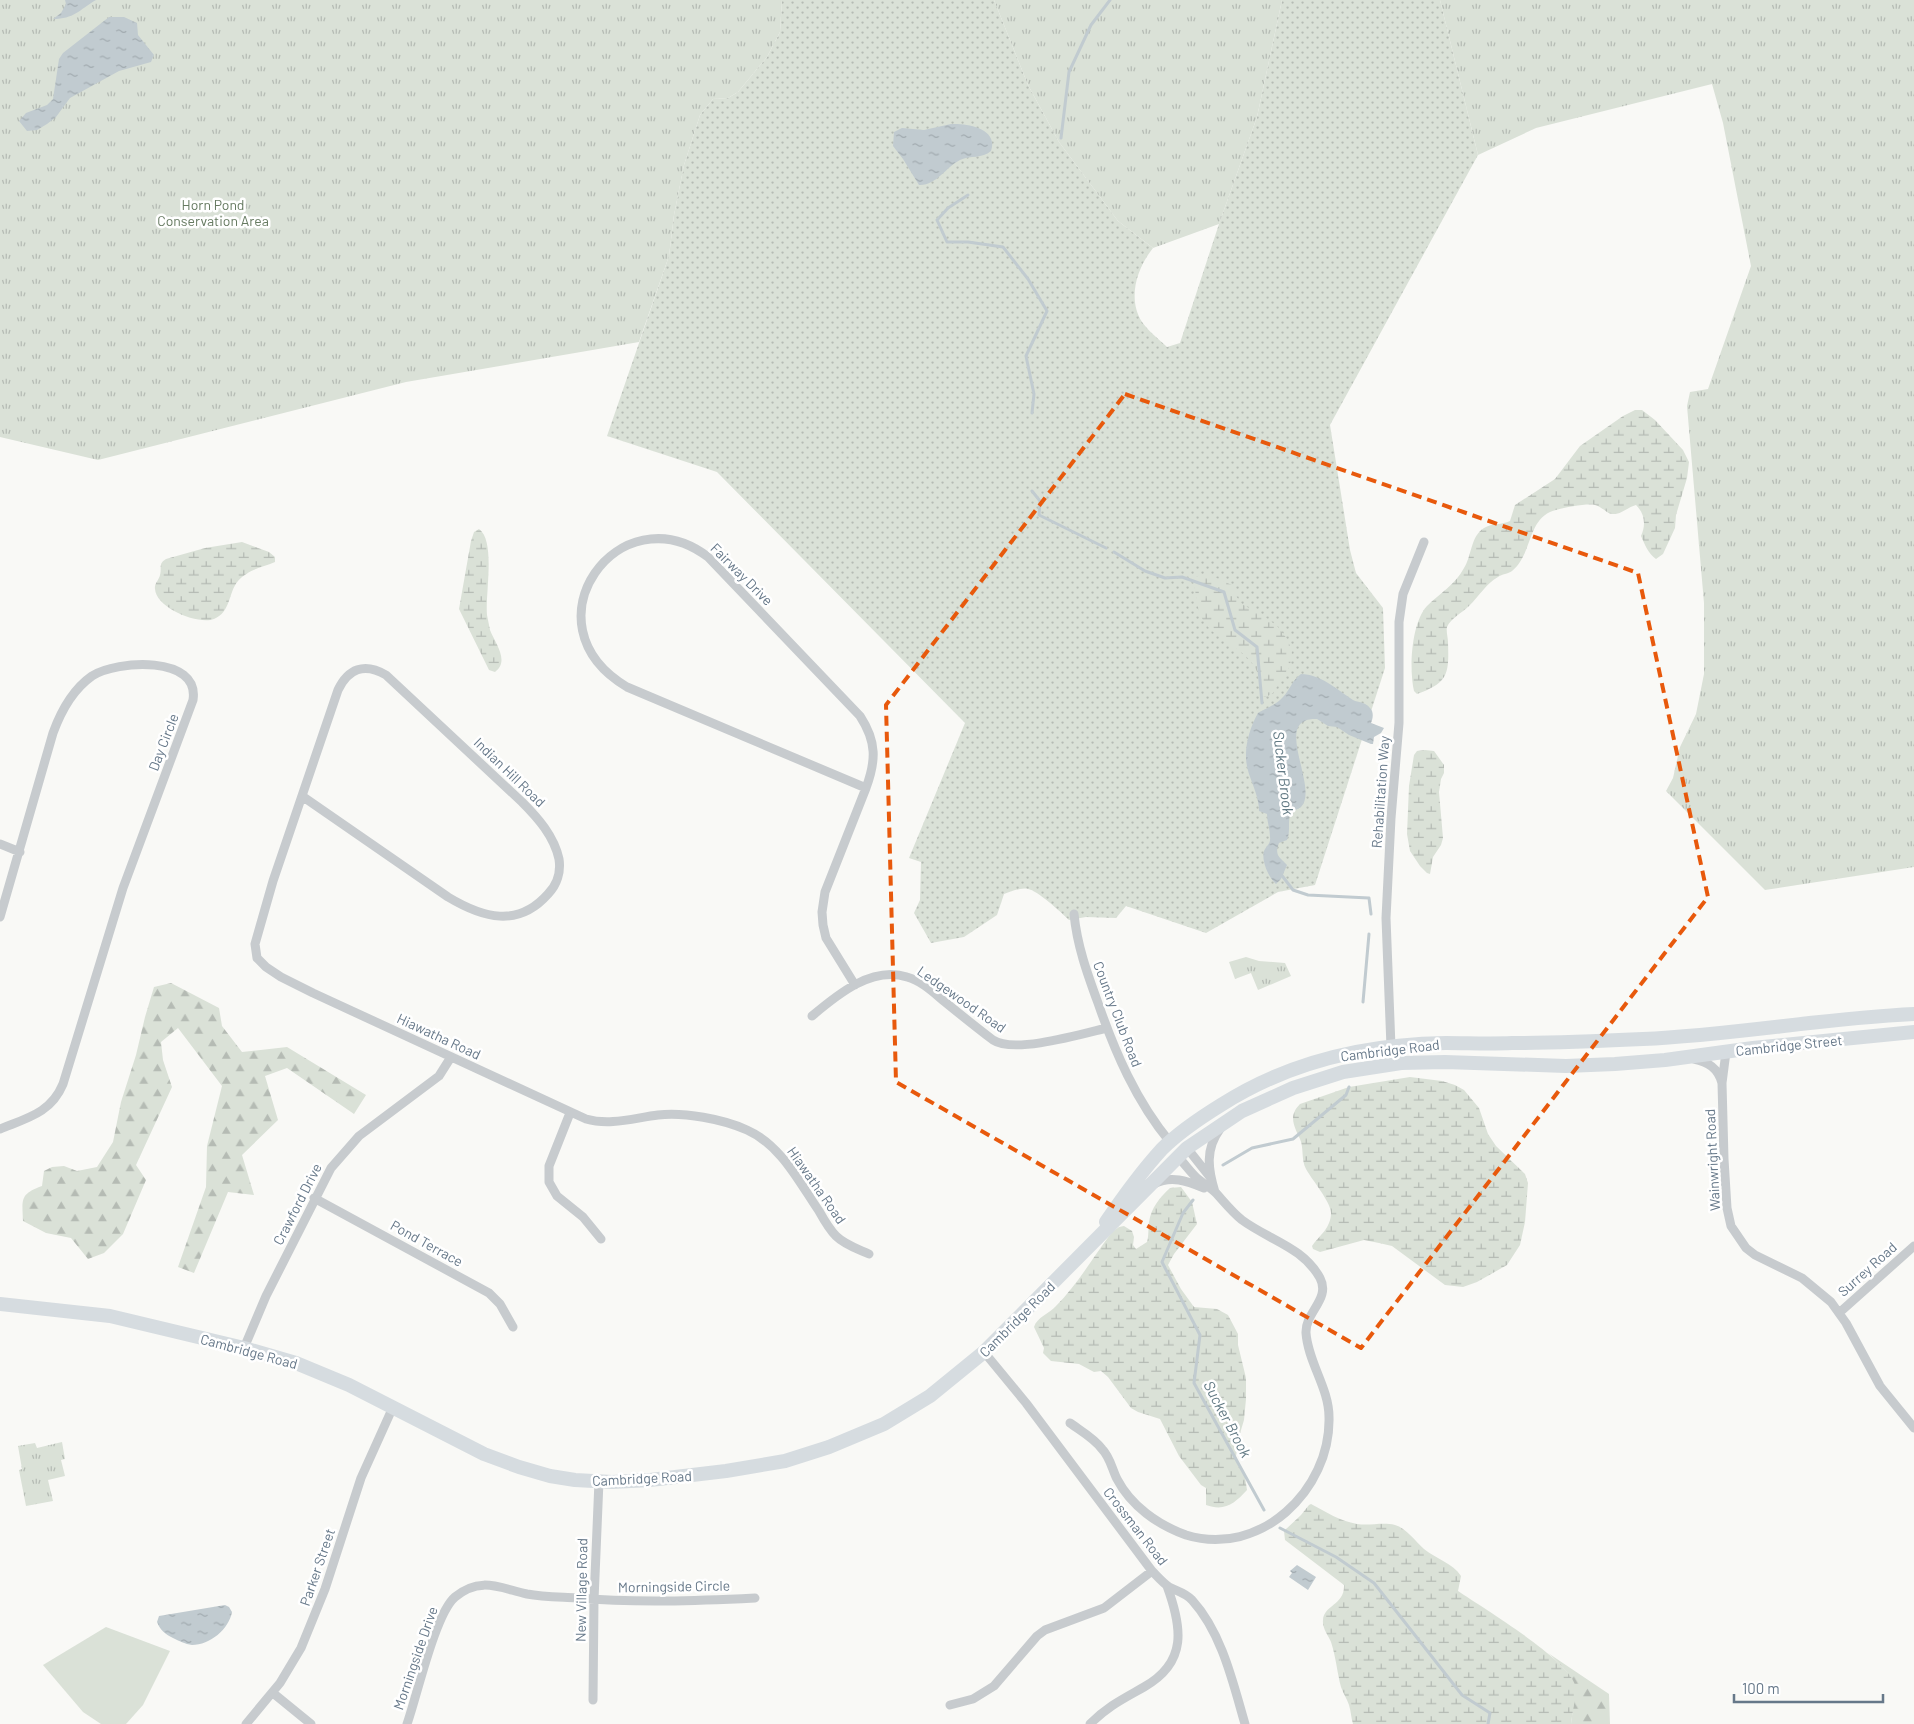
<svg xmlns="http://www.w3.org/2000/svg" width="1914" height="1724" font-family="Barlow,sans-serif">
<defs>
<pattern id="grass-dots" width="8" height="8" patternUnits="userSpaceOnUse" patternTransform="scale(1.25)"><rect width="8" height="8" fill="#dae1d7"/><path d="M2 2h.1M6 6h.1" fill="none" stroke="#b5bbb4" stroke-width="1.8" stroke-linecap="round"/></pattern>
<pattern id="forest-firs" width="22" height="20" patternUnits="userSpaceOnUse" patternTransform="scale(1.25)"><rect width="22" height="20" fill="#dae1d7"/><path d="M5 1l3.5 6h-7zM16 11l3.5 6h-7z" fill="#b5bbb4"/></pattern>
<pattern id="wetland-marsh" width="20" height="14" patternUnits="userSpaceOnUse" patternTransform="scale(1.25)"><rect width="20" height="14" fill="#dae1d7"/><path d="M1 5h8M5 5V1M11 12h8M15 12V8" fill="none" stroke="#b5bbb4"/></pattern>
<pattern id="park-tufts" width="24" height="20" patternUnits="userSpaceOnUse" patternTransform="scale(1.25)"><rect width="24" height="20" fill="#dae1d7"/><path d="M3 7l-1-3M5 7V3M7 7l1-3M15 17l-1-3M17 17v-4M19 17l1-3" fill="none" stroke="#b5bbb4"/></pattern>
<pattern id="water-ripples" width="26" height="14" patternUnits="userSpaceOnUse" patternTransform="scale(1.25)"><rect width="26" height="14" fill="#c1cbd0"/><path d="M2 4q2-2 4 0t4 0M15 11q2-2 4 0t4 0" fill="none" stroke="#a1aaaf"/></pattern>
</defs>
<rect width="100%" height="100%" fill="#f9f9f6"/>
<path fill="url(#grass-dots)" d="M782 0H994L1028 85 1059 142 1118 221 1153 248C1137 268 1127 298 1142 322 1149 332 1159 339 1167 347L1180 343 1219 224 1257 117 1282 0H1440L1478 155 1330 425 1350 550 1356 573 1383 608 1385 668 1315 885 1278 892 1206 933 1126 906 1116 918 1086 917 1069 920C1062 913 1037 890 1028 889 1020 887 1011 892 1004 894L997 915 964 937 931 943 914 913 920 900 921 862 909 858 965 723 717 472 607 436 669 256 674 215 684 165 700 115 713 99 728 98 738 92 767 57 780 32Z"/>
<path fill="url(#forest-firs)" d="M171 983 219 1008 222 1026 242 1052 287 1047 366 1095 354 1114 287 1068 265 1076 278 1120 242 1155 254 1195 228 1192 194 1273 178 1267 206 1187 207 1146 222 1086 178 1028 161 1042 163 1060 172 1087 136 1165 146 1180 123 1234 104 1253 88 1259 71 1238 46 1233 23 1221C22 1199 20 1194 42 1186L44 1171 52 1167 64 1166 77 1171 97 1167 113 1142 121 1102 136 1055 145 1017 154 987Z
M1548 1653 1609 1694 1610 1724H1571C1576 1684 1579 1681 1548 1653Z"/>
<path fill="url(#wetland-marsh)" d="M1635 410H1642L1655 420 1683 450 1689 462 1687 478 1676 515 1675 528 1663 554 1656 559C1648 553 1645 545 1641 536 1646 525 1645 514 1636 505 1628 507 1621 515 1612 514 1606 513 1601 506 1595 505 1587 503 1559 508 1550 512 1527 523 1532 555 1512 571 1508 574 1502 574 1498 577 1486 584 1479 596 1469 606 1462 613 1451 618 1447 627 1446 631 1448 638 1448 642 1449 673 1449 683 1417 694L1414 691C1409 670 1411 623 1427 606 1440 593 1455 585 1464 568 1472 556 1470 537 1484 528 1492 523 1502 525 1510 521L1515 505 1555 479 1580 446 1623 416Z
M479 529C496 541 485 594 487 615 488 620 489 625 490 630 495 643 510 661 495 672L489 670 459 609 471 541 474 532Z
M242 542 269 552 275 557V562C261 568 249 569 238 581 228 593 231 612 214 619 198 625 156 608 155 589 154 584 159 580 160 575 162 567 158 564 166 559L205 548Z
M1201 575H1210L1234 586 1236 596 1242 604 1268 619 1278 627 1287 639 1292 650 1290 666 1273 693 1266 697H1260C1259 690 1260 681 1258 674 1249 648 1216 642 1203 620 1196 608 1196 591 1193 578Z
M1425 750 1434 751 1444 765V773L1441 779 1439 792 1443 838 1441 845 1433 857 1430 874 1427 873 1420 866 1410 851 1407 834 1409 786 1414 755 1417 751Z
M1410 1077 1442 1081 1455 1085 1464 1090 1479 1108 1488 1134 1496 1146 1525 1174 1528 1183 1525 1222 1520 1245 1507 1265 1477 1282 1463 1287 1445 1285 1392 1246 1379 1243 1364 1240 1320 1252 1313 1249 1312 1246C1319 1236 1331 1228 1331 1213 1331 1202 1312 1180 1306 1169 1301 1160 1304 1148 1300 1139 1294 1126 1288 1116 1300 1104L1349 1087Z
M1181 1187 1192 1202 1197 1224 1174 1254 1168 1265 1181 1289 1194 1307 1217 1309 1228 1315 1238 1334V1345L1246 1378V1399L1244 1420 1238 1440 1236 1456 1238 1465 1245 1477 1247 1490C1235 1503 1225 1512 1206 1505V1488L1201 1485 1179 1456 1160 1419 1138 1412 1131 1408 1108 1377 1101 1371 1094 1372 1079 1364 1051 1361 1043 1353 1044 1348 1034 1327C1037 1317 1049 1314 1056 1306 1078 1284 1093 1257 1112 1232L1119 1227 1124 1226 1132 1231 1134 1237 1133 1245 1136 1249 1147 1242C1149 1235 1148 1229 1149 1222 1151 1208 1160 1197 1170 1188Z
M1311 1504C1326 1512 1340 1521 1357 1524 1370 1526 1382 1522 1395 1525 1406 1528 1416 1542 1424 1549 1436 1559 1453 1563 1461 1576L1458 1591C1483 1608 1568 1659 1575 1685 1577 1694 1572 1714 1571 1724H1353C1351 1718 1351 1711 1349 1705 1347 1699 1343 1693 1341 1687 1337 1672 1336 1657 1331 1642 1328 1635 1322 1628 1323 1620 1324 1605 1345 1605 1344 1585L1285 1540 1284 1531 1301 1515 1309 1505Z"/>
<path fill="url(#park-tufts)" d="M0 0H782L780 32 767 57 738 92 728 98 713 99 700 115 684 165 674 215 669 256 639 342 406 382 98 460 0 437Z
M994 0H1282L1257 117 1219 224 1153 248 1118 221 1059 142 1028 85Z
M1440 0H1914V867L1765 890 1666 791 1673 778 1680 747 1696 714 1704 674V603L1687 406 1690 392 1708 389 1751 266 1723 123 1712 84 1536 128 1478 155Z
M1246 957 1259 961 1285 963 1291 976 1258 990 1251 973 1235 979 1229 962Z
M62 1442 65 1459 61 1460 65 1476 48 1480 53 1501 26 1506 19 1470 22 1469 18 1446 35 1443 37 1448Z"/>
<path fill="#dae1d7" d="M106 1627 170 1651 143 1705 126 1724H101L83 1712 43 1665Z"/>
<path fill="url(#water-ripples)" d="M65 0H96C79 10 74 19 53 19L61 13 66 4Z
M109 17H124L137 23 138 35 154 55 151 62 119 71 70 98 56 117 47 124 37 130 27 131 19 121 26 113 47 105 53 99 59 59 63 53Z
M951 124C966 123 999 128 991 151 982 159 971 155 960 160 946 167 936 186 919 185L903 159 893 146 894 132 902 128 924 130Z
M1301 674C1320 674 1338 690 1353 700 1359 703 1364 701 1370 708 1374 712 1373 718 1371 723L1384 728 1381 733 1374 737 1373 744H1371L1349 735 1337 727 1328 726 1317 719C1314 719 1308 719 1305 721 1280 731 1318 790 1301 807 1299 809 1294 810 1291 812 1287 821 1291 831 1287 840L1279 843C1274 856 1280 857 1287 865L1281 879 1276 884C1269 878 1261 861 1264 851 1266 846 1271 844 1270 837 1270 829 1267 822 1267 814L1259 811C1259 798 1253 786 1249 774 1242 754 1248 731 1258 713 1266 708 1276 705 1283 697 1290 690 1292 680 1301 674Z
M1297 1565 1316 1577 1308 1590 1289 1577 1292 1573 1290 1571Z
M225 1605 229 1607 232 1612C229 1629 210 1645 192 1645 185 1644 179 1641 173 1638 165 1634 160 1630 157 1622L159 1616Z"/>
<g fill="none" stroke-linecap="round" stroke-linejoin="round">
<path stroke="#c1cbd0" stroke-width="3" d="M1061 138 1069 72 1091 25 1110 0
M968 195 948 208 937 220 947 242H968L1003 247 1028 279 1047 311 1026 356 1034 394 1032 413
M1032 491 1040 501 1039 515 1106 548
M1114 552 1145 571 1165 578 1182 577 1224 592 1235 630 1257 647 1262 703
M1280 873 1293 890 1308 895 1369 898 1371 914
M1363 1002 1369 934
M1223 1165 1252 1148 1293 1139 1346 1095 1349 1087
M1193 1200 1183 1213 1162 1262 1200 1335 1194 1383 1264 1510
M1280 1528 1336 1557 1374 1583 1462 1695 1490 1713 1488 1724"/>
<path stroke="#c7cbce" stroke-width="9" d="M302 796 448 897C483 918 518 928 548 894 557 885 561 872 559 859 554 836 538 818 522 802L386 675C364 662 348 669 338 690L273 881 255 944 257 958 266 967 281 977 313 993 586 1119C610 1126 634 1118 658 1115 684 1112 723 1119 747 1130 781 1145 799 1182 819 1211 824 1220 829 1229 836 1236 845 1245 858 1249 869 1254
M0 844 20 852
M1074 914C1077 945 1087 973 1098 1003 1115 1052 1136 1101 1170 1142
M0 917 53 733C61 711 72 690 92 676 117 660 200 655 193 700L123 888 63 1084C51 1113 27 1118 0 1129
M855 985 826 938 823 925 822 912 825 892 866 788 627 687C521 624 620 490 708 557L860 716C877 742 876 761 866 788
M812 1016C838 994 872 966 907 977 922 981 934 993 945 1002 961 1015 977 1028 993 1040 1014 1054 1082 1034 1107 1028
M1391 1047 1386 918 1391 818 1399 723V622L1403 594 1424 542
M1726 1052 1722 1083 1724 1159 1727 1208 1731 1226 1746 1248 1755 1255 1802 1278 1831 1302 1846 1323 1880 1386 1914 1428
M1694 1059C1708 1062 1718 1068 1722 1083
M570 1113 549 1166V1182L557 1196 583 1217 601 1239
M1187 1148 1210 1177
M1154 1184C1171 1175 1187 1181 1204 1188
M1215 1192C1208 1170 1205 1149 1220 1129
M314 1198 489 1293 500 1304 513 1327
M1839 1313 1914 1246
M244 1348 266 1296 331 1168 359 1136 439 1076 451 1057
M984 1352 1026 1403 1152 1571C1157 1576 1163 1583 1169 1587 1177 1591 1186 1593 1192 1600 1222 1633 1233 1683 1245 1724
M1070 1423C1081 1431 1094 1438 1102 1449 1110 1457 1112 1469 1117 1479 1131 1506 1158 1525 1186 1535 1260 1558 1331 1490 1329 1417 1329 1388 1308 1362 1306 1333 1305 1312 1331 1299 1320 1278 1303 1247 1269 1240 1242 1220 1232 1212 1225 1203 1216 1193 1211 1188 1204 1184 1198 1179 1191 1173 1185 1164 1178 1157
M273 1693 311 1724
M593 1700 594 1600 599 1481
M950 1705 973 1699 994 1686 1037 1636 1045 1630 1104 1608 1152 1571
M246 1724 280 1683 301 1648 325 1589 361 1478 393 1407
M407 1724C417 1696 435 1614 455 1597 480 1576 500 1588 527 1594 543 1597 560 1597 576 1598 636 1603 695 1601 755 1598
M1090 1724C1108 1706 1123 1699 1144 1687 1188 1662 1182 1627 1167 1586"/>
<path stroke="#d6dce0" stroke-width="14" d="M1106 1222C1123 1197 1141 1172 1162 1149 1179 1132 1200 1118 1221 1105 1290 1061 1365 1044 1446 1043 1468 1043 1490 1044 1512 1043 1556 1043 1600 1041 1643 1039 1734 1035 1824 1018 1914 1014
M0 1304 110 1316 244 1348 296 1363 349 1385 484 1454 519 1467 550 1476 575 1480 612 1482 650 1480 726 1471 785 1461 829 1447 884 1424 930 1396 984 1352 1187 1148 1242 1111 1293 1088 1343 1072 1401 1063 1445 1062 1566 1066 1615 1064 1665 1060 1753 1048 1914 1032"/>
</g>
<path fill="none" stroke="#e8590c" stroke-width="4" stroke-dasharray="10 6" stroke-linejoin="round" d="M1125 394 1638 573 1708 897 1361 1348 896 1082 886 705Z"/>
<g text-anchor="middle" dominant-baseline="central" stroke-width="5" stroke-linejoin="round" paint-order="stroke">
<g font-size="14" fill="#667a61" stroke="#fff">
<text x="213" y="204">Horn Pond<tspan x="213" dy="16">Conservation Area</tspan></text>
</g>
<g font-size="14" fill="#667889" stroke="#fff">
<text transform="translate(742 574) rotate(45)">Fairway Drive</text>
<text transform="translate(163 742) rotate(-69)">Day Circle</text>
<text transform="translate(510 772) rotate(44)">Indian Hill Road</text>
<text transform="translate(1380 792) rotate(-86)">Rehabilitation Way</text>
<text transform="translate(962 999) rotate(35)">Ledgewood Road</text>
<text transform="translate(1118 1014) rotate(69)">Country Club Road</text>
<text transform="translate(439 1036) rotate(25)">Hiawatha Road</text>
<text transform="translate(1789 1045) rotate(-6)">Cambridge Street</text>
<text transform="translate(1390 1050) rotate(-7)">Cambridge Road</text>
<text transform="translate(1712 1160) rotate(-93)">Wainwright Road</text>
<text transform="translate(817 1185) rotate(55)">Hiawatha Road</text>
<text transform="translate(297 1204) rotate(-63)">Crawford Drive</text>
<text transform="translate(427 1243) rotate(29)">Pond Terrace</text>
<text transform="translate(1867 1269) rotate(-42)">Surrey Road</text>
<text transform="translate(1017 1319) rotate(-45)">Cambridge Road</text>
<text transform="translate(249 1351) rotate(15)">Cambridge Road</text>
<text transform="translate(642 1478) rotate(-3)">Cambridge Road</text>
<text transform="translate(1136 1526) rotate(52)">Crossman Road</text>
<text transform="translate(317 1567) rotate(-71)">Parker Street</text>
<text transform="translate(674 1586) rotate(-1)">Morningside Circle</text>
<text transform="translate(581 1590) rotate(-89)">New Village Road</text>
<text transform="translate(415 1658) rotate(-71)">Morningside Drive</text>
</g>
<g font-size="15" font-style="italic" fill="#627a84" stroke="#fff">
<text transform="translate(1284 773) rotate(83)">Sucker Brook</text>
<text transform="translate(1228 1419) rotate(62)">Sucker Brook</text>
</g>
</g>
<path d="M1734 1694v8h149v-8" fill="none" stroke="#667889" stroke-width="2.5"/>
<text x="1742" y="1694" font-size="15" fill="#667889" stroke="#ffffff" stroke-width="4" paint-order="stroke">100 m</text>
</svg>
